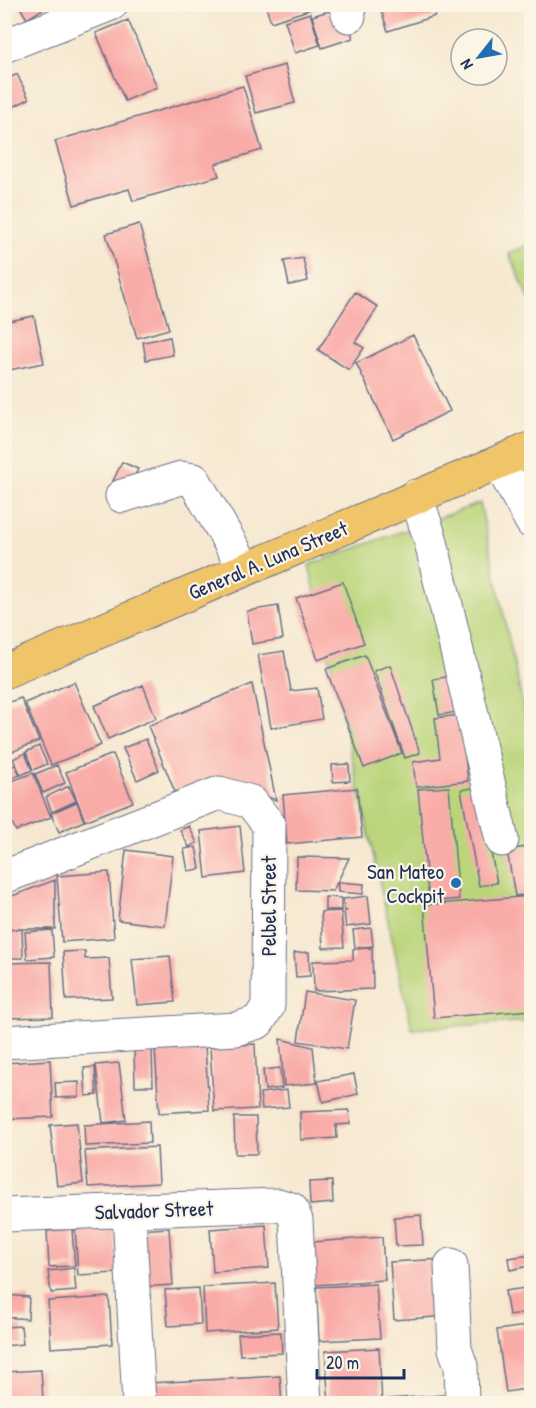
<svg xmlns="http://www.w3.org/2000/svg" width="536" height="1408" font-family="'Patrick Hand',sans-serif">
<rect width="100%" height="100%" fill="#fcf5e5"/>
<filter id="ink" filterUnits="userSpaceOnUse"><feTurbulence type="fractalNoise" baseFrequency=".0167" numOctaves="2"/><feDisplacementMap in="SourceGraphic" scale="12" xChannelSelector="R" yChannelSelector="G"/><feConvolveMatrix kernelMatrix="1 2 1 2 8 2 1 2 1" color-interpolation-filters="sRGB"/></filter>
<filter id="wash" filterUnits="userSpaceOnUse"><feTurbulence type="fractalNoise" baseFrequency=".008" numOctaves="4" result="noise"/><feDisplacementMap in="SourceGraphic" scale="24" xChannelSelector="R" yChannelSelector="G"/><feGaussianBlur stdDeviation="1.35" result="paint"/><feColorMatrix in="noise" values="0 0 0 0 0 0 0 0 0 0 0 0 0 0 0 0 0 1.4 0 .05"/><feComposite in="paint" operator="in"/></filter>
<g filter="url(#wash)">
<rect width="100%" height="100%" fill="#f6e8d0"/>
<path fill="#bad57a" stroke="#6a826c" stroke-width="1.5" d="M531 243V303L509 254Z
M480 503 531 744V1021L412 1029 309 565Z"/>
<g id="blocks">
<path fill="#f9aba8" d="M18 4H51L27 19Z
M185 4H203L189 12Z
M265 4H324V5L271 22Z
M388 4H431L435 16 388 31 381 10 389 7Z
M343 7 353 38 322 48 312 16Z
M310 13 320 45 295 53 285 21Z
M128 20 157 87 125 101 96 33Z
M285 65 295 103 256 113 245 76Z
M17 74 29 99 11 108 4 93V81Z
M243 86 262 150 215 164 219 176 133 201 129 189 74 205 55 141Z
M139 224 169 329 137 338 106 234Z
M303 258 308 281 289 285 284 261Z
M355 292 378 307 355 342 364 348 349 370 318 350Z
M34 316 44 363 4 371V322Z
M413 335 450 411 393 439 356 363Z
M170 337 173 355 146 360 143 342Z
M122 462 138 469 129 488 113 481Z
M343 582 364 643 318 660 296 598Z
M278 606 283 639 252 644 247 611Z
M284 651 291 691 317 688 322 719 271 728 258 655Z
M365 655 402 753 364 768 326 669Z
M390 665 420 753 405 758 374 671Z
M452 676 458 712 439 715 433 679Z
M74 682 101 745 51 765 25 703Z
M252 684 276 800 229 783 175 792 148 726Z
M143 685 156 718 108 739 94 706Z
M21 698 39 741 4 755V704Z
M460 715 468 781 416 787 413 762 440 758 435 718Z
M146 739 159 770 137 780 123 748Z
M39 746 47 764 33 770 26 752Z
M25 753 32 770 21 775 13 759Z
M113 754 133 802 85 821 66 772Z
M349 764 350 781 333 782 332 765Z
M15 765 20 775 4 782V769Z
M57 765 65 783 43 793 35 774Z
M33 773 51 817 16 831 4 804V784Z
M69 786 76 801 52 812 46 797Z
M449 787 459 899 429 902 418 789Z
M478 787 497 883 479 886 461 790Z
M357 788 362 837 287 844 283 795Z
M77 802 84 821 59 832 51 813Z
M189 826 197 843 189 847 180 830Z
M240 826 245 873 206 878 201 831Z
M532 846V894L515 896 507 850Z
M196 847 200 869 188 871 184 849Z
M126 850 173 856 165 926 118 920Z
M297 857 349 858 333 891 296 890Z
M109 872 114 938 62 942 57 876Z
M55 880V929H8L9 897Z
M338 882 364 884 363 894 338 892Z
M368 896 371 924 346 927 344 911H347L344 910 343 899Z
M532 896V1010L434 1018 424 905Z
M325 897 341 898V910H325Z
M341 911 344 947 323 948 321 912Z
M371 928 373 946 355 948 353 930Z
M22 929 23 958H4V930Z
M52 930 54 957 27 959 25 932Z
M372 948 373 989 314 991 313 961 353 960V949Z
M85 951V959L109 958 112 998 66 1000 63 952Z
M309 952 310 976 296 977 294 953Z
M170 956 175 1002 137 1005 132 959Z
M51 962 53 1017 4 1018V963Z
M305 992 355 1000 347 1049 298 1041Z
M280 1039 313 1047 317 1083 284 1086Z
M255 1044 258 1109 214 1111 210 1047Z
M205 1045 209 1110 159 1113 155 1048Z
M152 1048 153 1086H135L134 1049Z
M50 1060 53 1117 7 1119 4 1063Z
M119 1063 126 1120 103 1123 96 1065Z
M95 1067 97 1095 86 1096 84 1068Z
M280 1068 282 1088 265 1090 263 1070Z
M354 1074 358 1094 323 1102 318 1081Z
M79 1082V1097L56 1098 55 1083Z
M287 1090 289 1107 262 1109 260 1093Z
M349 1110 350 1124 336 1125 337 1138 301 1140 300 1112Z
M234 1117H256L257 1154H235Z
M149 1121 150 1143 85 1146 84 1125Z
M77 1123 83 1183 57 1186 50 1125Z
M157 1147 159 1183 88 1187 85 1151Z
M332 1181 333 1203 310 1205 309 1182Z
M421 1215 423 1245 396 1246 394 1217Z
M114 1223 117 1273 78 1275 75 1226Z
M266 1225 269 1268 213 1272 210 1229Z
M169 1228 173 1285 140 1287 136 1230Z
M72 1229 75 1266 49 1267 47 1231Z
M382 1237 385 1280 314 1285 312 1242Z
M532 1255V1276L529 1266 510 1270 508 1258Z
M444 1259 448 1316 394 1320 390 1262Z
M74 1268 76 1291 51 1293 48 1271Z
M275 1283 278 1328 205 1333 203 1287Z
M376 1284 380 1338 319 1341 316 1287Z
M532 1287V1318L529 1312 509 1315 505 1291Z
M199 1288 201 1324 168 1326 165 1290Z
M5 1295 29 1297 28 1319 5 1317Z
M109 1297 112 1344 51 1348 48 1301Z
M532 1325V1388L506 1392 497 1330Z
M21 1326 23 1344 4 1346V1327Z
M281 1332 282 1353 240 1355 238 1334Z
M379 1348 382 1404H329L325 1351Z
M41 1370 43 1399 4 1401V1372Z
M280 1376 282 1404H150L149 1383Z
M443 1395 444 1404H388V1399Z"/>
</g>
</g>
<g filter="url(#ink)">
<use href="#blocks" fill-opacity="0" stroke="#687086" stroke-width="1.5"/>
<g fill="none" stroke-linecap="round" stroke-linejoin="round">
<defs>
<path id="minor" d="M345 4 349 16
M4 46 111 4
M499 462 532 522
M122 496 181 478 194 480 245 569
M416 496 430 538 502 840
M4 877 219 793 251 802 269 825 268 1006 258 1022 236 1029 4 1042
M129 1212 139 1404
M4 1215 278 1205 291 1209 296 1220 305 1404
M451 1265 455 1349 461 1366 462 1404"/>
<path id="major" d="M4 672 532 448"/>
</defs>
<use href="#minor" stroke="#687086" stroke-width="35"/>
<use href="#major" stroke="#687086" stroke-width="35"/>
<use href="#minor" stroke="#fff" stroke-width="33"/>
<use href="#major" stroke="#f0c469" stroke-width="33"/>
</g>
</g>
<circle fill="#1f6fb2" stroke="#fcf5e5" stroke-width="2" cx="456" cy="883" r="6"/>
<g text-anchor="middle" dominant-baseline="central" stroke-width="4.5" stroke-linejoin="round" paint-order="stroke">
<g font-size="21" fill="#1b2f5e" stroke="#fcf5e5">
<text transform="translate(268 560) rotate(-23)">General A. Luna Street</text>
<text transform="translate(268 906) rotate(-90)">Pelbel Street</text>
<text transform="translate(154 1210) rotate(-2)">Salvador Street</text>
</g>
<g font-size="21" fill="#1b2f5e" stroke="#fcf5e5" text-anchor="end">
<text x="444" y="871">San Mateo<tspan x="444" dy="24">Cockpit</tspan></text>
</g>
</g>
<rect width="536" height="1408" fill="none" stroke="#fcf5e5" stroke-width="24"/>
<g transform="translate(479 57) rotate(239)"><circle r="28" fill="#fcf5e5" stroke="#a2a6af" stroke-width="1.5"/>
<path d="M0-4.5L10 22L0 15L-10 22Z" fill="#1f6fb2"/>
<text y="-9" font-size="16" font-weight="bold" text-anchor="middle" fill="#1b2f5e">N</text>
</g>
<path d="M317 1369v9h87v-9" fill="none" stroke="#1b2f5e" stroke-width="3"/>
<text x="326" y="1369" font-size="18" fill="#1b2f5e" stroke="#fcf5e5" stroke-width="4.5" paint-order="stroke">20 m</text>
</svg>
